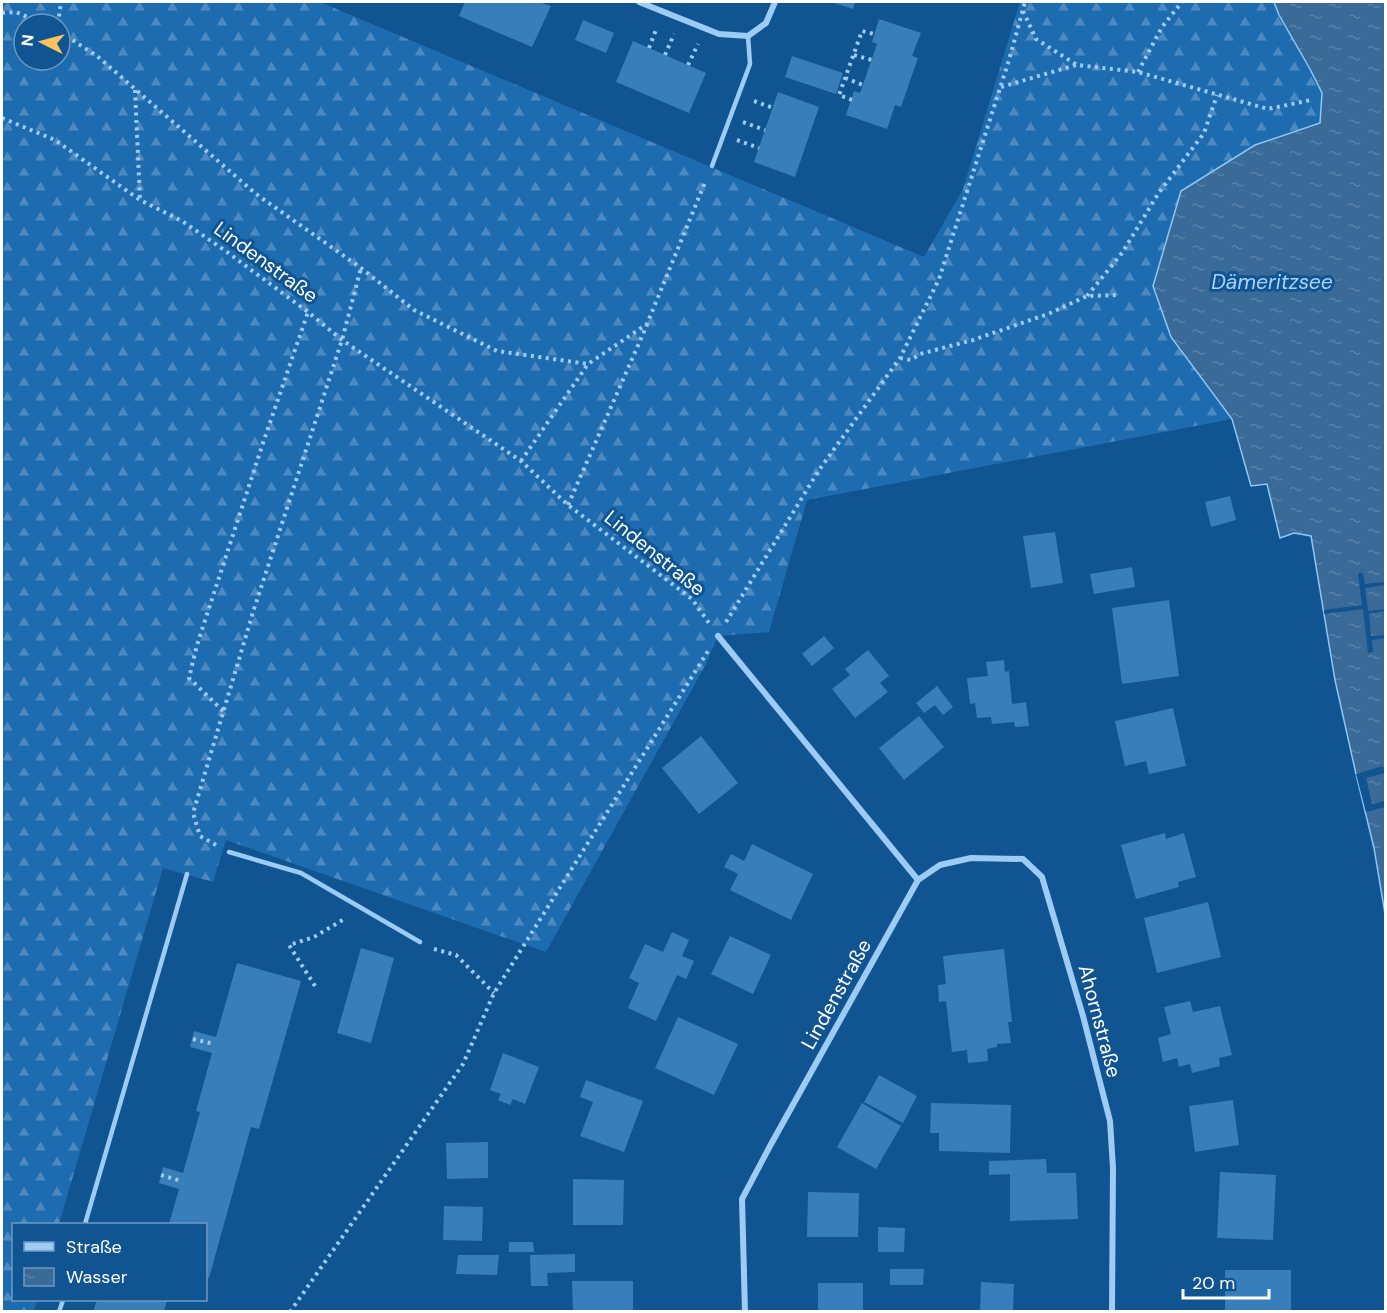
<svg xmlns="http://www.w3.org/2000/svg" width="1387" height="1313" font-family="'DM Sans',sans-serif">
<defs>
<pattern id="forest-firs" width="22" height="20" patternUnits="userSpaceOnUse" patternTransform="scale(1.5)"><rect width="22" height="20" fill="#1e6cb0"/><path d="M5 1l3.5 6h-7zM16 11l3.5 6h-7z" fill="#4b89c0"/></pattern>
<pattern id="water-ripples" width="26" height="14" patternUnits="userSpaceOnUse" patternTransform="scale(1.5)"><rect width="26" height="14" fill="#396a98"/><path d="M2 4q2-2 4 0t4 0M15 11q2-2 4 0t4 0" fill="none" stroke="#5780a7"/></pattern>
</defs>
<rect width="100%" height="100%" fill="#105492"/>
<path fill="url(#forest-firs)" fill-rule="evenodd" d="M2 2H320L924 257 963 189 1020 2H1274L1279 15 1310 69 1322 93 1320 124 1255 145 1227 413 1232 419 807 500 769 632 718 636 706 664 546 952 226 840 213 882 163 868 59 1224H14V1300H37L34 1311 2 1312ZM24 24H60V60H24Z"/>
<path fill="url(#water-ripples)" stroke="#8dc7f7" stroke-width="1.5" d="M1274 2H1385V914L1374 848 1356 774 1335 680 1311 536 1294 533 1280 538 1267 484 1251 486 1232 419 1171 337 1153 286 1181 191 1255 145 1320 123 1322 93 1310 69 1279 15Z"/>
<path fill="#105492" d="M1358 573H1363L1365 584 1385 582V585L1365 588 1368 611 1385 609V611L1369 614 1371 636 1385 635V638L1372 640 1373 652 1368 653 1363 609 1324 614V610L1362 605Z
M1383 766 1385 773 1366 778 1372 804 1385 801V807L1366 812 1356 774Z"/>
<path fill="#387ebb" d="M465 2H539L551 6 532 47 459 16Z
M831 2H855L853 9Z
M879 19 921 33 912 56 918 58 901 107 895 105 887 129 846 115 854 91 860 93 877 44 872 42Z
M583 20 614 33 606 53 575 40Z
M633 41 706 73 689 113 616 82Z
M792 56 843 73 836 94 785 77Z
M778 92 819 107 795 177 754 162Z
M1230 496 1236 520 1211 527 1205 502Z
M1055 532 1063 583 1031 588 1023 536Z
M1132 567 1135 587 1094 594 1090 574Z
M1169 600 1179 676 1122 684 1112 608Z
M824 636 834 648 812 666 802 654Z
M868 650 889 676 880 683 888 692 855 718 832 689 850 675 845 669Z
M1004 660 1005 672 1009 671 1012 704 1026 702 1029 726 1015 727 1014 722 992 724 991 717 977 718 975 703 970 704 967 678 988 676 986 662Z
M937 686 953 707 943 715 935 705 924 713 916 703Z
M1173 708 1186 766 1149 774 1146 761 1125 766 1115 721Z
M919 716 944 747 904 780 879 748Z
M701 736 738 783 699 814 662 768Z
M1165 833 1166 839 1184 833 1196 877 1178 882 1179 887 1136 899 1121 845Z
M752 844 813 874 791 920 730 890 738 874 724 867 731 854 744 861Z
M1208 902 1221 957 1157 973 1144 918Z
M672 932 689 940 682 956 694 961 686 979 677 975 656 1021 628 1008 639 983 629 978 645 944 663 952Z
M730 936 771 955 753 994 711 974Z
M361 948 394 958 371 1043 337 1033Z
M1004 949 1012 1022H1008L1011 1043 997 1044V1047L987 1049 988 1061 968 1063 967 1050 952 1052 946 1001 939 1002 938 985 946 984 943 956Z
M237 963 301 981 259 1129 251 1127 209 1278 206 1277V1224H169L179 1189 159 1183 163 1167 183 1173 200 1112 196 1111 212 1053 190 1047 194 1031 216 1037Z
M1190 1001 1193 1012 1220 1006 1232 1055 1219 1058 1220 1066 1192 1073 1190 1064 1179 1067 1177 1058 1163 1062 1158 1038 1171 1034 1164 1007Z
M678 1017 738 1044 714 1095 655 1068Z
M503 1053 539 1067 525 1104 513 1099 510 1105 498 1100 501 1094 490 1090Z
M879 1075 917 1096 903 1123 864 1102Z
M586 1080 643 1101 624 1152 580 1136 593 1102 580 1097Z
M1233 1100 1239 1145 1195 1152 1189 1106Z
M862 1103 901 1126 876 1169 837 1147Z
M931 1103 1011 1105 1010 1153 939 1151V1133H930Z
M488 1142V1178L447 1179 446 1143Z
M1046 1159 1047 1173H1076L1078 1219 1010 1221V1174L989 1175V1161Z
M1220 1172 1276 1175 1273 1240 1217 1238Z
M573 1179 624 1180 623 1225H573Z
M808 1192 859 1193 858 1237H807Z
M444 1206 483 1207 482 1241 443 1240Z
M878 1227 905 1228 904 1252H878Z
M509 1242H533L534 1252H509Z
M575 1254V1272L547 1273 548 1286H531L530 1255Z
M458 1255H499L497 1275 456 1274Z
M890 1269H924L923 1285H890Z
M1225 1270H1291V1312H1225Z
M572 1281H633V1312H573Z
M981 1282 1014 1284 1013 1312H980Z
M818 1283H863V1312H818Z
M97 1300H167L164 1312H93Z"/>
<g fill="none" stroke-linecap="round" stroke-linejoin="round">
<path stroke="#9ccbf3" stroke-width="4" stroke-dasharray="3 4.5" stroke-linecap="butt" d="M1023 11 1036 39 1077 65 1138 72 1268 109 1311 100
M2 13 16 12 43 24
M58 24 61 2
M60 32 97 56 256 194 361 268 414 310 497 351 588 364
M649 48 657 27
M665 55 674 34
M854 55 872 60
M688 65 698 44
M1138 72 1162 27 1182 2
M845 78 863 85
M1001 87 1076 65
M135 90 140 199
M852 100 839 95 862 31 874 34
M754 101 773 108
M2 118 55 140 140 200 182 221 227 252 308 312 342 340 521 461 568 505 692 599 709 623
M743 122 765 130
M737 140 759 148
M1087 296 1122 253 1158 194 1204 133 1217 95
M900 358 911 360 920 354 973 340 1048 314 1087 296 1117 295
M521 461 588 364 647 324 706 180
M568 505 647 325
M726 622 819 470 900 358 939 279 1009 60 1025 2
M223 711 189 678 197 645 263 443 308 312
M216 845 200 836 193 813 254 609 342 340 361 268
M434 949 456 955 494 993
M315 986 289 945 314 937 346 918
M193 1039 214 1044
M161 1175 181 1181
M290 1312 463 1064 494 993 708 651"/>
<path stroke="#9ccbf3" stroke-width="4.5" d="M712 166 750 64 748 36
M229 852 301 873 420 942
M85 1224 187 874
M59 1312 63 1300"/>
<path stroke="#9ccbf3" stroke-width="6" d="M639 2 719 34 748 36 766 23 775 2
M718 636 918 880
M745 1312 742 1199 770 1146 918 880 940 865 971 858 1023 859 1042 877 1083 1016 1110 1121 1113 1168 1112 1312"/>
</g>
<g text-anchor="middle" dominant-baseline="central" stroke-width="6" stroke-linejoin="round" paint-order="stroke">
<g font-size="20" fill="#fff" stroke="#105492">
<text transform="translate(266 262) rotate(36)">Lindenstraße</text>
<text transform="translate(655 553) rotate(39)">Lindenstraße</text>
<text transform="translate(836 994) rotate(-61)">Lindenstraße</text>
<text transform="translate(1100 1021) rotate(75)">Ahornstraße</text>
</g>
<g font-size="21" font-style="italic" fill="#a8d4fa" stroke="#105492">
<text x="1272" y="282">Dämeritzsee</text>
</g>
</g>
<rect width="1387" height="1313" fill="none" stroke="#ffffff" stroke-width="6"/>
<rect x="12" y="1223" width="195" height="78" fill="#105492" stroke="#7098be" stroke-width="1.5"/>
<rect x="24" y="1242" width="30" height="9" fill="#9ccbf3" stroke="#7098be" stroke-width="1.5"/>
<text x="66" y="1253" font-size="18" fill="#ffffff">Straße</text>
<rect x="24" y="1268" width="30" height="18" fill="url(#water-ripples)" stroke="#7098be" stroke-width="1.5"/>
<text x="66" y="1283" font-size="18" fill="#ffffff">Wasser</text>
<g transform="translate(42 42) rotate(276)"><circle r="28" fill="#105492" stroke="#7098be" stroke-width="1.5"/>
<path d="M0-4.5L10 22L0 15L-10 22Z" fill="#ffc35e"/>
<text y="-9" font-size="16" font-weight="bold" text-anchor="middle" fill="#ffffff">N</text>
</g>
<path d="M1183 1289v9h86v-9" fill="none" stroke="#ffffff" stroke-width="3"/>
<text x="1192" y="1289" font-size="18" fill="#ffffff" stroke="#105492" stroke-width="4.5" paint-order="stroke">20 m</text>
</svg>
